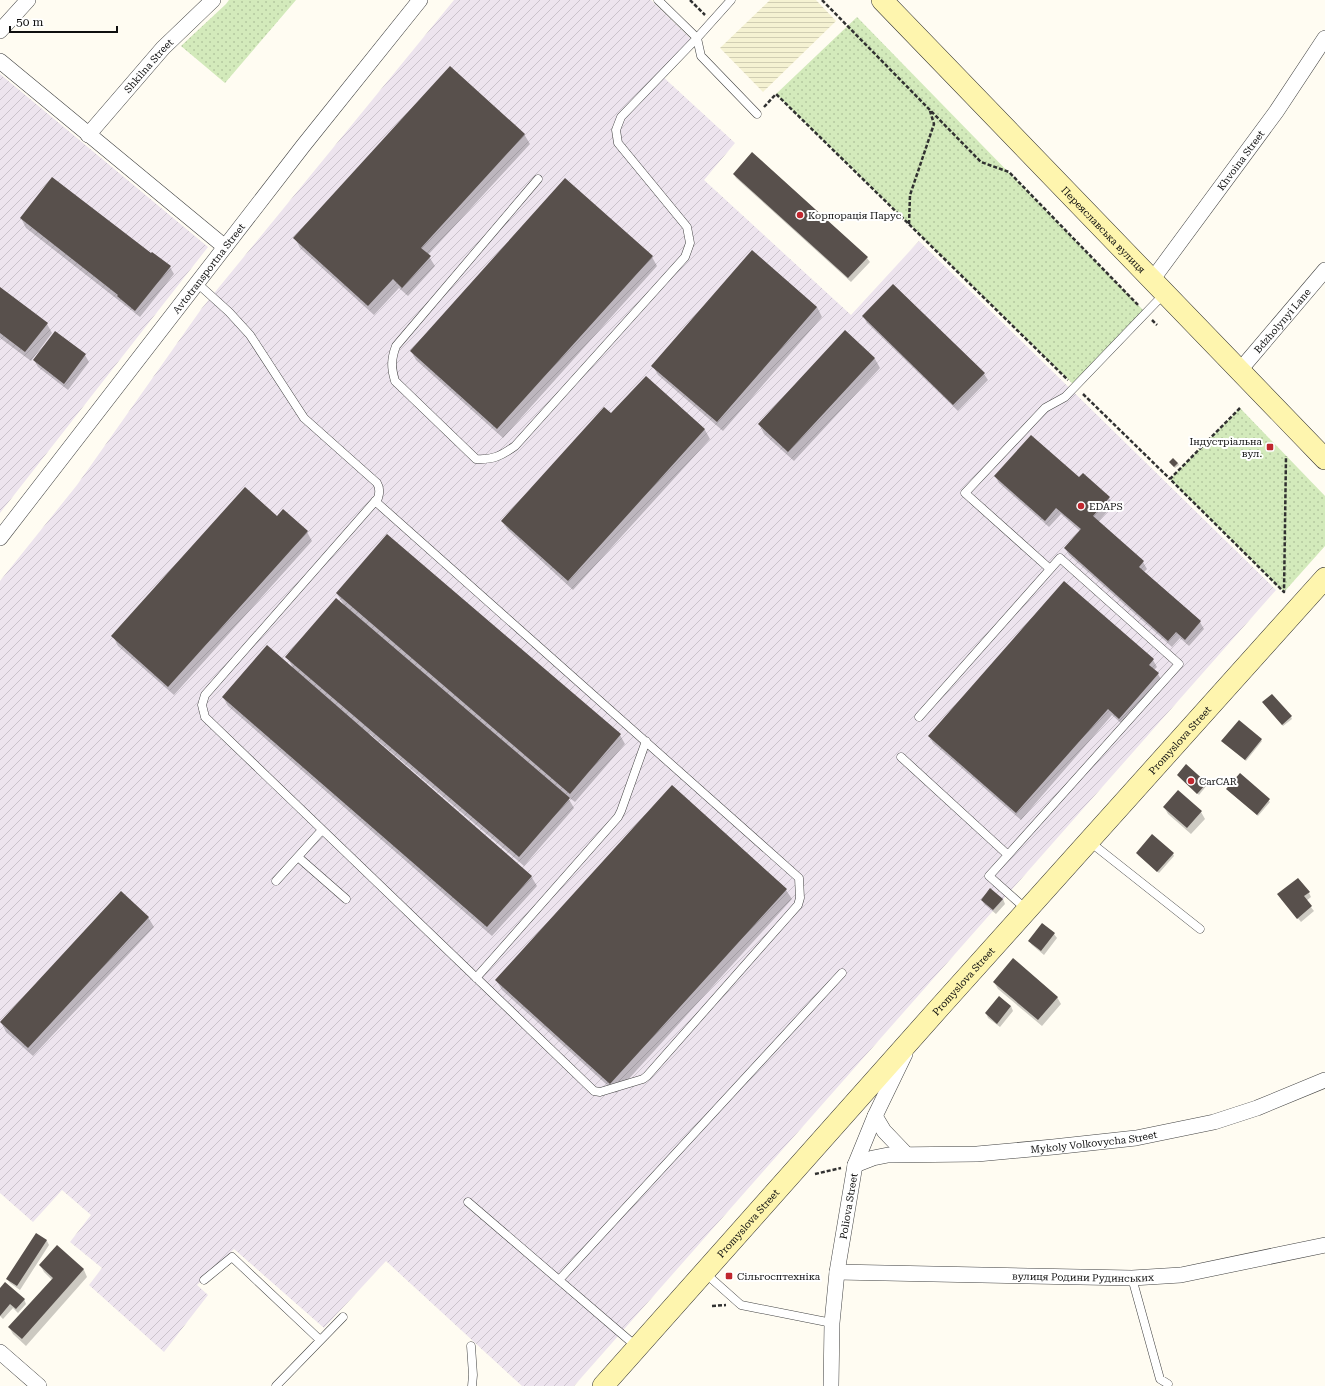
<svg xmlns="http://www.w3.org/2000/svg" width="1325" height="1386" font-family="'Roboto Serif',serif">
<defs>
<pattern id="industrial-furrows" width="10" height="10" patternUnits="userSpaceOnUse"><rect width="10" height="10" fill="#ede4ee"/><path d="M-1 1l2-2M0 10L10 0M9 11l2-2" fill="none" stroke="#cac2cb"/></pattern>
<pattern id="farmland-rules" width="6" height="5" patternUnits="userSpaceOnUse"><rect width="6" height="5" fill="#f5f2d2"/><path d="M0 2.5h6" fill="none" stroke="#d1ceb3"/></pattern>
<pattern id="grass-dots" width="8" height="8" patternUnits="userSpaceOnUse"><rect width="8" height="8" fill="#d3eabb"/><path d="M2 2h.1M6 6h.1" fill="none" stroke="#b4c8a0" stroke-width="1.8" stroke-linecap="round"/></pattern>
</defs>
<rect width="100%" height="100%" fill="#fffcf2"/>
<path fill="url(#industrial-furrows)" d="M454 0H651L693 41 661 75 735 143 704 180 851 315 919 241 1276 590 574 1386H522L386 1261 324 1328 234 1249 197 1285 208 1295 164 1352 89 1285 102 1268 70 1242 91 1215 62 1190 33 1222 0 1193V581L77 485 202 308Z
M0 74 208 247 0 513Z"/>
<path fill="url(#farmland-rules)" d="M770 0H816L836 21 763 92 720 48Z"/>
<path fill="url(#grass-dots)" d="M229 0H296L225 83 181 46 226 4Z
M857 17 1146 313 1076 387 776 94Z
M1240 408 1325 496V546L1284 592 1170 479Z"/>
<path fill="#0003" d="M524 134 530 144 428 255 435 266 408 296 399 288 374 315 300 248 295 238Z
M734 174 867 258 870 262 851 282 736 178Z
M21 218 151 255 170 267 174 274 140 317 26 228Z
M752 251 817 307 822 317 723 431 658 375 653 366Z
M652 257 657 266 503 438 416 360 411 351Z
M0 288 47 324 52 333 31 361 0 338Z
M863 316 984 374 988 380 958 411 867 323Z
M845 331 875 359 880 368 794 461 764 434 759 424Z
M55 332 85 355 89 362 68 390 38 367 34 360Z
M646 377 705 430 710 439 573 590 508 530 502 521 611 415Z
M1178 463 1179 465 1175 468 1171 464Z
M1083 474 1109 498 1113 505 1098 522 1143 562 1147 569 1144 572 1200 622 1204 629 1189 646 1180 638 1172 647 1069 555 1065 548 1080 531 1061 514 1049 527 999 483 995 476 1079 479Z
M277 518 307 532 312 541 174 695 118 646 113 636Z
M337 594 620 735 625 744 575 802 567 796 574 808 524 866 370 734 369 735 531 876 537 886 492 936 228 706 223 697 293 668 287 657 344 605Z
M1153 660 1157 667 1154 670 1158 674 1162 681 1123 725 1112 715 1021 820 933 743 929 736Z
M1264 704 1291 717 1292 719 1283 726Z
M1261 740 1262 741 1246 761 1224 743Z
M1178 775 1206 783 1207 785 1199 795Z
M1240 775 1270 802 1258 816 1229 791Z
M672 787 786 890 792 899 616 1093 502 990 496 980Z
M1164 807 1201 812 1205 819 1191 834 1168 814Z
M1173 854 1174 856 1159 873 1138 855Z
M990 890 1003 899 1005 904 996 914 984 904 982 900Z
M1309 893 1311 897 1306 901 1314 911 1301 922 1281 899Z
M148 917 154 927 33 1056 6 1032 1 1022Z
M1043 924 1054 934 1057 938 1044 955 1032 945 1029 941Z
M994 982 1057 997 1061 1004 1042 1026 998 989Z
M1011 1006 1013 1011 1000 1027 988 1018 986 1013Z
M37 1234 47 1241 49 1245 20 1290 10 1283 7 1279Z
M57 1246 84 1270 87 1277 26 1346 13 1334 9 1327 52 1280 44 1272 40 1265Z
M0 1290 24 1299 26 1304 18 1313 13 1308 3 1319 0 1316Z"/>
<path fill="#58504c" d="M450 66 525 134 421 248 431 256 402 288 393 279 368 306 293 238Z
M752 152 868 257 848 278 733 174Z
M52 177 151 253 152 252 171 266 135 311 117 296 118 295 20 218Z
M565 178 653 256 497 429 410 351Z
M752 250 817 307 717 422 651 366Z
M893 284 985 373 953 405 862 316Z
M0 287 48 323 25 352 0 333Z
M845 330 875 358 788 452 758 424Z
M55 331 86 354 64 384 33 360Z
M646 376 705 429 568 581 501 521 604 407 611 413Z
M1031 435 1079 477 1083 473 1110 497 1093 516 1144 561 1139 567 1201 621 1185 640 1176 632 1168 641 1064 548 1081 529 1056 508 1045 521 994 476Z
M1173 458 1178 463 1174 467 1169 462Z
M245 487 277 516 283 509 308 531 168 687 111 636Z
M387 534 621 734 570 794 336 593Z
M1064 581 1154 659 1149 665 1159 673 1119 719 1108 709 1016 813 928 736Z
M336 598 570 798 519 857 285 657Z
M267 645 532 876 487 927 222 697Z
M1272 694 1292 716 1282 725 1262 702Z
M1239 720 1262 739 1245 760 1221 741Z
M1186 764 1207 783 1197 794 1177 775Z
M1240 773 1270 799 1257 815 1226 789Z
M672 785 787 889 610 1084 495 980Z
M1178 790 1202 811 1187 828 1163 807Z
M1152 834 1174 853 1157 872 1136 853Z
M1298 878 1310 892 1304 896 1312 906 1297 919 1277 894Z
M990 888 1003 899 993 910 981 900Z
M121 891 149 917 28 1048 0 1022Z
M1042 923 1055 933 1041 951 1028 941Z
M1013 958 1058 997 1038 1020 993 982Z
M999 996 1011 1006 997 1024 985 1013Z
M36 1233 47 1240 17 1286 6 1279Z
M57 1245 84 1269 22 1339 8 1327 53 1278 39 1265Z
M5 1282 25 1299 16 1309 10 1304 0 1316V1288Z"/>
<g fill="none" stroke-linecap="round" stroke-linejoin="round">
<defs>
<path id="lane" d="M731 0 697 38 701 56 757 114
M538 179 396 346C391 359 391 368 395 381L476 459C493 460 501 456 515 446L685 257 690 243 687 227 618 143 616 130 621 117 697 38 658 0
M197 283 229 312 250 335 304 418 377 483C380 488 380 492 378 498L205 695 202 705 205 717 594 1091 600 1092 643 1079 647 1076 798 905 800 898 799 878 375 501
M1050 569 965 493 1045 408 1065 397 1164 294
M919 717 1060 558 1179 664 1008 855
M901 757 1008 855 989 876 1026 909
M1090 842 1200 929
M298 857 346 899
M276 881 322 830
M476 978 618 817 621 811 646 741
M468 1202 637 1347
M705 1273 741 1305 832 1323
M1132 1278 1160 1379 1168 1384
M204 1280 232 1257 320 1340
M559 1280 842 973
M471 1346 473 1375 472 1386
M276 1386 343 1317"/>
<g id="street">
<path d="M0 31 28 0"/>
<path d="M0 61 225 247"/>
<path id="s1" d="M88 135 163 48 213 0"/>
<path id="s2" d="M1152 280 1276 112 1325 38"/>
<path id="s3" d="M1240 370 1325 270"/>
<path id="s4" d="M0 538 303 146 420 0"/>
<path d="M875 1116 884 1131 906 1154"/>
<path id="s5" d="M855 1165 873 1158 888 1155 977 1154 1053 1147 1136 1138 1214 1122 1257 1108 1325 1080"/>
<path id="s6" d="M837 1272 1132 1278 1181 1275 1325 1245"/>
<path d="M0 1352 39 1386"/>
<path id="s7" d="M831 1386 832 1323 837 1272 855 1165 875 1116 905 1054"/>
</g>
<g id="secondary">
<path id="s8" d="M882 0 1325 459"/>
<path id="s9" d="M603 1386 939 1008 1325 578"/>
</g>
</defs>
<use href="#lane" stroke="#424242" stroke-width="9"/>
<use href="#street" stroke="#424242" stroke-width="16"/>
<use href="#secondary" stroke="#313131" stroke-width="22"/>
<path stroke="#313131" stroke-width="2.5" stroke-dasharray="4 2" stroke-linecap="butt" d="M690 0 705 15
M822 0 981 162 1009 172 1139 306
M764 107 776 94 1068 380
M909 224 910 195 934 124 930 111
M1152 320 1157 325
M1083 394 1170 479
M1240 408 1170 479 1284 592 1286 456
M815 1174 841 1168
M712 1306 726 1305"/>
<use href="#lane" stroke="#fff" stroke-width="8"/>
<use href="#street" stroke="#fff" stroke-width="15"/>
<use href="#secondary" stroke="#fef5ae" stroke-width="21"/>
</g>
<g fill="#c0272f" stroke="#fff" stroke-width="1.5">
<circle cx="800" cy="215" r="4"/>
<rect x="1266" y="443" width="8" height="8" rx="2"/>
<circle cx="1081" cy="506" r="4"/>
<circle cx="1191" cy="781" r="4"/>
<rect x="725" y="1272" width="8" height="8" rx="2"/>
</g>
<g text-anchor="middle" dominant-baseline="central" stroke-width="4" stroke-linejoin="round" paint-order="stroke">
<g font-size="10" fill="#0f0f0f" stroke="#fff">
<text stroke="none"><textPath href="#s1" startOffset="92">Shkilna Street</textPath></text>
<text stroke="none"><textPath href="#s2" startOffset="149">Khvoina Street</textPath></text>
<text stroke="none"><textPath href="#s8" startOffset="319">Переяславська вулиця</textPath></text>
<text stroke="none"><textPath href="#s4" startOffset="341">Avtotransportna Street</textPath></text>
<text stroke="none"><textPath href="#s3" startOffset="65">Bdzholynyi Lane</textPath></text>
<text stroke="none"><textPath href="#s9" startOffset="866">Promyslova Street</textPath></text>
<text stroke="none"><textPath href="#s9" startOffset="542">Promyslova Street</textPath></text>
<text stroke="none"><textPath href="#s5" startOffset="241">Mykoly Volkovycha Street</textPath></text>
<text stroke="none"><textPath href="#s7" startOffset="181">Poliova Street</textPath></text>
<text stroke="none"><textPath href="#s9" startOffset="218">Promyslova Street</textPath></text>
<text stroke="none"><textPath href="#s6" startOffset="246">вулиця Родини Рудинських</textPath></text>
</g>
<g font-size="10" fill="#0f0f0f" stroke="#fff" text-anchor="start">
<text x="808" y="215">Корпорація Парус</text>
<text x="1262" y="441" text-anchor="end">Індустріальна<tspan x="1262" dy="12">вул.</tspan></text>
<text x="1089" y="506">EDAPS</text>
<text x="1199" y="781">CarCAR</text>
<text x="737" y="1276">Сільгосптехніка</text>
</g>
</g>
<path d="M10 26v6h107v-6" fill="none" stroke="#0f0f0f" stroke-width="2"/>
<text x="16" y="26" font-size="12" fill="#0f0f0f" stroke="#ffffff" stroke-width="3" paint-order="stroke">50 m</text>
</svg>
